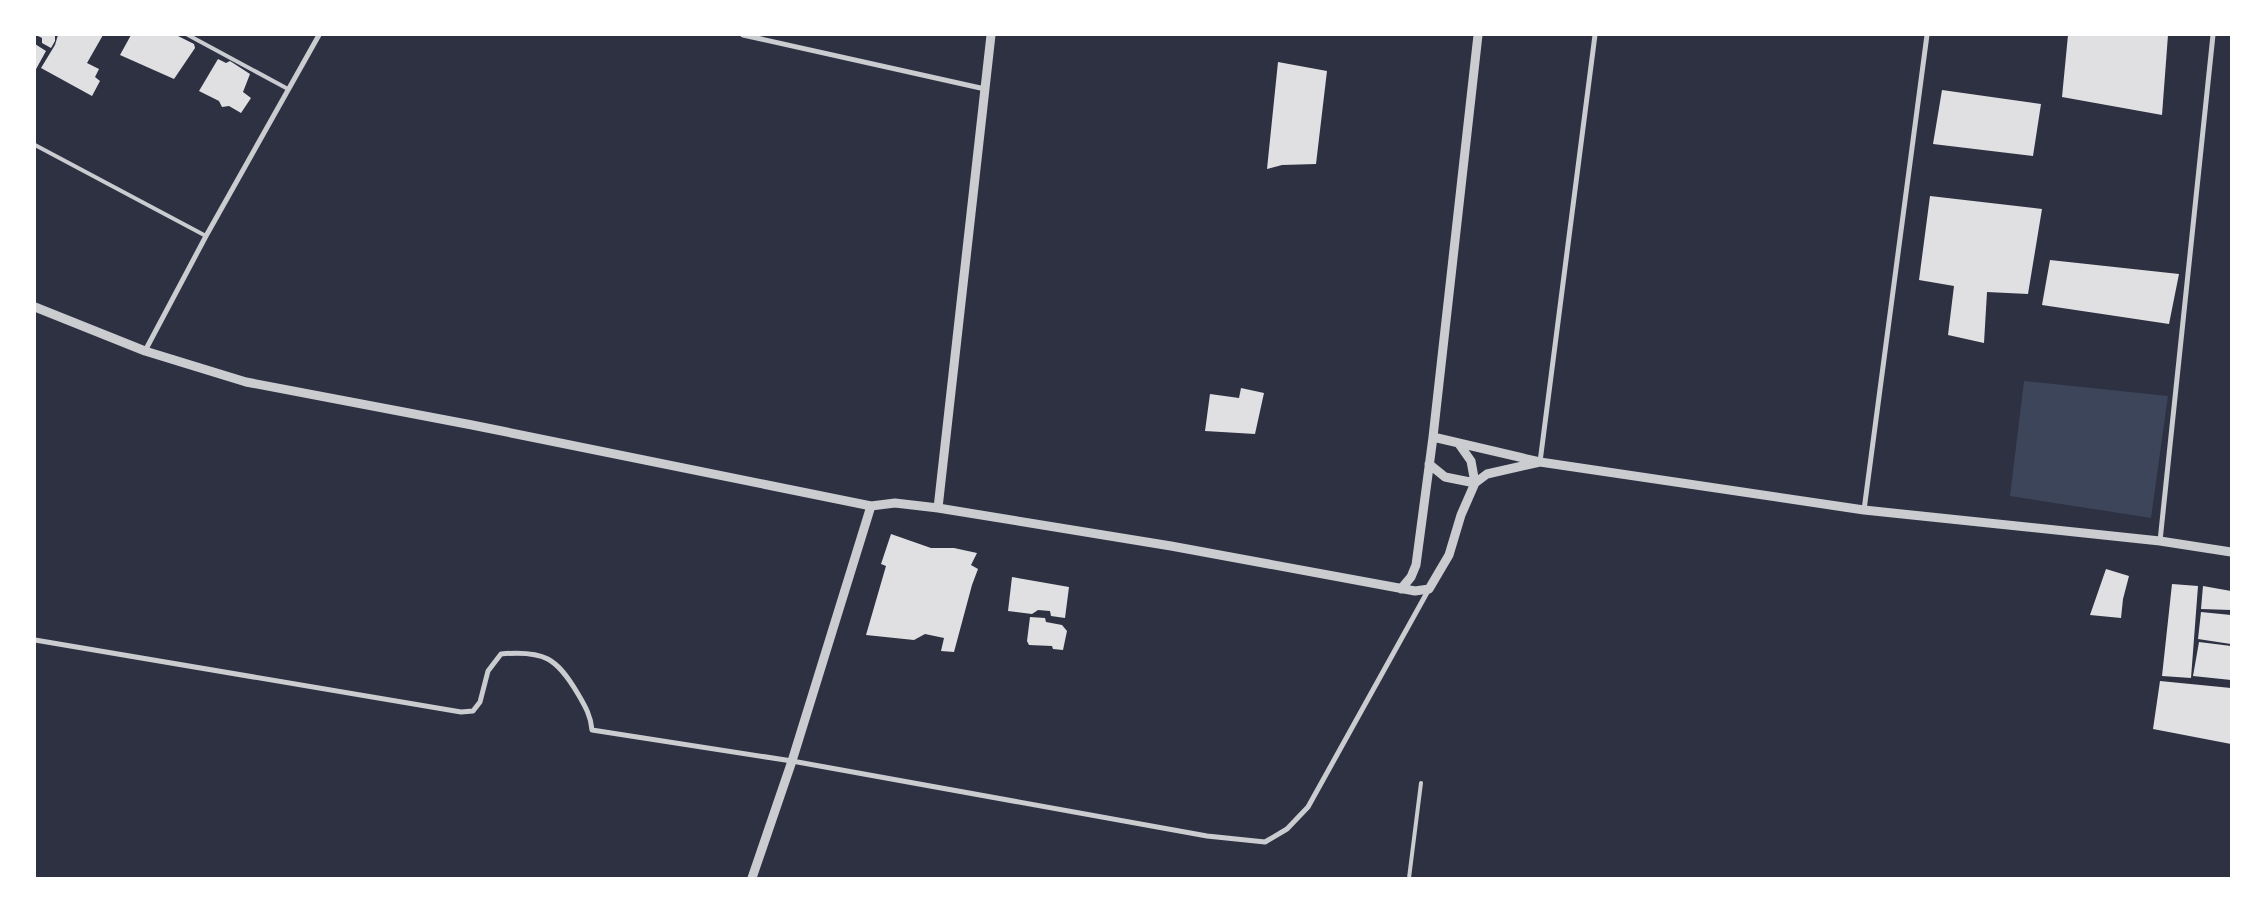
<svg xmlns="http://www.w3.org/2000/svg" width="2266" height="913" font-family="Manrope,sans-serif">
<rect width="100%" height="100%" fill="#2d3142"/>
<path fill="#3c4559" d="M2024 381 2168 396 2151 518 2010 496Z"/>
<path fill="#e0e0e3" d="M36 35H55V41L51 48 42 43V38Z
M58 35H103L87 63 99 69 95 77 100 81 92 96 41 68 55 45Z
M131 35H176L194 44 195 48 174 79 120 55Z
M2068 35H2168L2162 115 2062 97Z
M35 44 46 51 35 71Z
M218 59 226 63 230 61 250 74 243 92 251 98 241 113 229 106 222 107 219 101 199 91Z
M1278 62 1327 71 1316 164 1282 165 1267 169Z
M1942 90 2041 104 2033 156 1933 144Z
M1930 196 2042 209 2028 294 1987 292 1984 343 1948 335 1954 286 1919 280Z
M2050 260 2179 274 2169 324 2042 305Z
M1241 388 1264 393 1255 434 1205 431 1210 394 1239 398Z
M891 534 931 548H954L977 553 971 565 978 569 972 585 954 652 941 651 944 638 925 634 914 640 866 635 886 566 881 564Z
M2106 569 2129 576 2123 599 2121 618 2090 615Z
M1012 577 1069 587 1065 618 1051 616 1050 611 1038 610 1032 614 1008 611Z
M2172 584 2198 586 2191 678 2162 676Z
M2203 586 2231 591V610L2201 609Z
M2201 612 2231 615V644L2198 639Z
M1030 617 1045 618 1046 622 1062 625 1067 631 1063 650 1053 649 1052 646 1029 645 1027 641Z
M2199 642 2231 646V680L2193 676Z
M2160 681 2231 688V744L2153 729Z"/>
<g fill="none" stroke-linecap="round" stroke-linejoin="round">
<path stroke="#caccd0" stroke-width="4" d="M188 35 288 89
M35 145 206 236
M1409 878 1421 783"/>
<path stroke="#caccd0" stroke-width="5" d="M743 35 985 89
M145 351 206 236 319 35
M1540 462 1595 35
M1864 510 1927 35
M2160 541 2213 35
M35 640 461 712 473 711 480 702 488 671 501 654C544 650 557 658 578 694 585 706 591 716 592 730L792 761 1207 836 1265 842 1287 829 1308 807 1429 589"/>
<path stroke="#caccd0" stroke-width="9" d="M35 307 145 351 246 382 472 425 871 506 895 503 938 508 1171 546 1415 591 1429 589 1449 555 1461 515 1475 483 1487 474 1540 462
M1433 437 1540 462 1864 510 2160 541 2231 552
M1429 464 1445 477 1475 483 1471 461 1459 444
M938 508 991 35
M1401 589 1411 577 1416 565 1433 437 1478 35
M752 878 792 761 871 506"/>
</g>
<rect width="2266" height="913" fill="none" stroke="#ffffff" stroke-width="72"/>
</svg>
